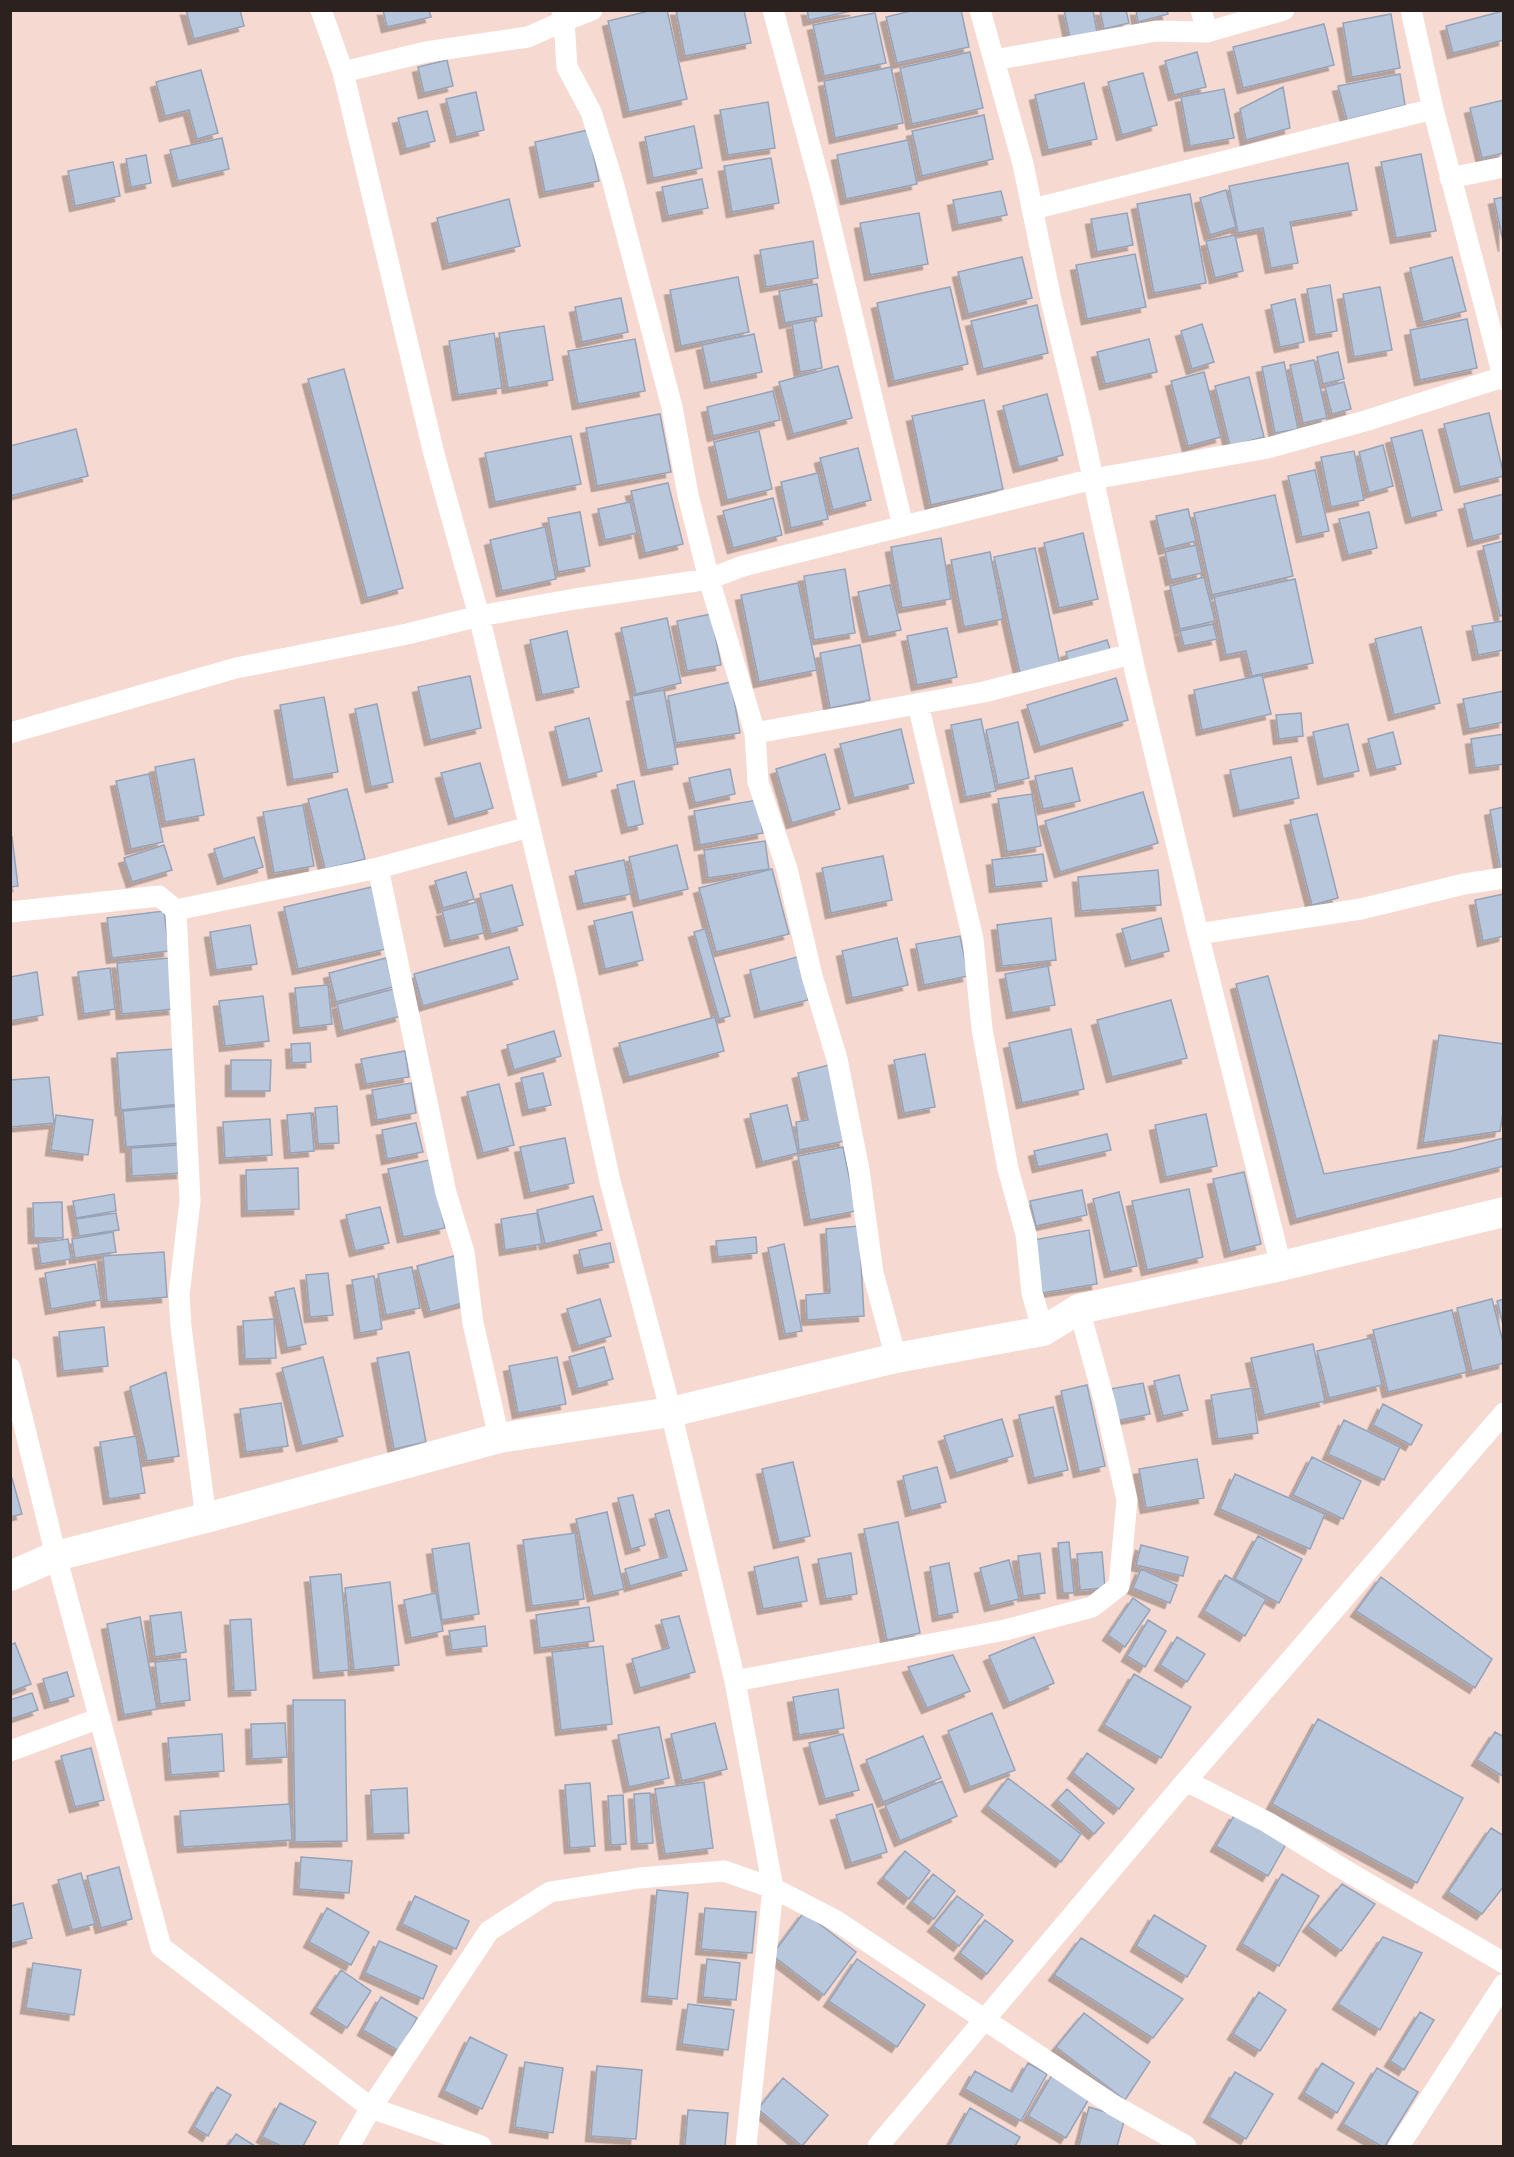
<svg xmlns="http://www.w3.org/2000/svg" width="1514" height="2157" font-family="Montserrat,sans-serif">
<defs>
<filter id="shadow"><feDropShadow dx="-5.5" dy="5.5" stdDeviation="0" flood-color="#0004"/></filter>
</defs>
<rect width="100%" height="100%" fill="#f6d9d0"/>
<path fill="#b9c7dd" stroke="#96a3b8" stroke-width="1.5" filter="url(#shadow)" d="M186 10H240L244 26 194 39Z
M383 10H429L431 17 387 27Z
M653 10H667L687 99 629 112 608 21Z
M676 10H744L751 43 685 56Z
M807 10H856L809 20Z
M915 10H961L969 47 897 63 886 17Z
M1064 10H1093L1097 32 1070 38Z
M1100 10H1126L1129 23 1104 29Z
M1136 10H1167L1168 14 1138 22Z
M1503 11 1504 40 1453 53 1446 26Z
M875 13 886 63 824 76 813 25Z
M1391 14 1400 68 1352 77 1343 23Z
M1324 24 1334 65 1243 88 1233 47Z
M970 52 983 108 912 124 900 68Z
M1197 52 1206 87 1174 95 1165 61Z
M447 60 453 86 424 93 418 67Z
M891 67 903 123 835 138 824 81Z
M201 70 218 133 197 139 189 110 165 116 156 82Z
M1143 73 1157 125 1122 135 1108 82Z
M1400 74 1405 105 1347 120 1338 86Z
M1084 83 1097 139 1048 150 1035 95Z
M1283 87 1290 128 1246 140 1240 109Z
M1224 89 1234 138 1190 146 1181 97Z
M476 92 484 130 456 137 446 99Z
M1504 100V153L1482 158 1470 108Z
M768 102 775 148 728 155 720 110Z
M427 111 435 141 406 149 398 118Z
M984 115 993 159 922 176 912 131Z
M694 126 702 168 653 178 645 137Z
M588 130 599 181 545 192 535 142Z
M222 138 229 169 178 181 170 150Z
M908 140 917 184 846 199 837 155Z
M1421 154 1436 231 1396 238 1381 162Z
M146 155 151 183 131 187 126 159Z
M771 158 779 203 732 212 724 166Z
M113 162 120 196 75 206 68 171Z
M1348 163 1357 210 1290 222 1298 263 1271 268 1263 228 1238 233 1229 186Z
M702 179 708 208 668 216 662 187Z
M1226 190 1236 227 1210 235 1200 198Z
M1001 191 1007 215 958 225 953 200Z
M1190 194 1206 283 1154 293 1137 204Z
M1504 197V246L1494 199Z
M509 199 520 246 448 264 437 218Z
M919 213 928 264 870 275 860 223Z
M1127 213 1133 245 1097 252 1091 219Z
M1235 235 1243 271 1215 278 1206 241Z
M813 241 818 278 766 287 760 250Z
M1135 254 1146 307 1087 319 1076 265Z
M1022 257 1032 298 968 314 958 272Z
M1452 257 1466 311 1423 322 1410 268Z
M738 277 749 332 681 346 670 290Z
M817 284 822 316 785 323 779 291Z
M1330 285 1337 331 1315 335 1307 289Z
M950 287 968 364 894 381 877 303Z
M1380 287 1392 350 1354 357 1343 294Z
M621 298 628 332 582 342 575 307Z
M1295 299 1304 342 1280 347 1271 305Z
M1037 305 1048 353 983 369 971 321Z
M1467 319 1477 368 1420 380 1410 330Z
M814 320 822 368 800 372 792 324Z
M1202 324 1214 362 1192 369 1181 331Z
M544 326 553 380 508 388 499 333Z
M494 333 502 388 458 395 449 341Z
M754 334 762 372 710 383 702 345Z
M635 339 645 391 578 404 568 351Z
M1149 339 1157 372 1105 384 1097 352Z
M1338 352 1344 379 1323 384 1317 357Z
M1314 360 1327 418 1303 423 1290 365Z
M1284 362 1298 429 1275 433 1262 367Z
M838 366 852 418 793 434 779 382Z
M344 369 403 588 367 598 308 379Z
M1204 372 1221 437 1188 446 1171 381Z
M1249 377 1264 437 1230 446 1215 386Z
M1344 382 1351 409 1332 414 1325 387Z
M773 391 780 420 713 436 707 407Z
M1047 394 1063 455 1019 467 1003 406Z
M984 400 1003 489 931 505 912 416Z
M1489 413 1504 476 1460 487 1444 424Z
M660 414 671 472 597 486 586 428Z
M76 429 88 476 10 496V446Z
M1422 430 1442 510 1411 518 1391 438Z
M759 431 772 489 727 500 714 442Z
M571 436 581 484 495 502 485 453Z
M1383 445 1393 486 1369 493 1359 452Z
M858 448 871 500 833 510 820 458Z
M1354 451 1364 500 1331 507 1321 457Z
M1315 470 1329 531 1302 537 1288 476Z
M818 473 828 519 791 528 781 482Z
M668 483 683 544 645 553 631 491Z
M1504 494V533L1473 541 1464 504Z
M1275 495 1293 576 1212 595 1194 513Z
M773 498 782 535 733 548 723 511Z
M630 502 637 533 605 540 598 509Z
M1188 509 1196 541 1164 549 1156 516Z
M580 512 590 566 558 572 548 518Z
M1369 512 1377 548 1348 555 1339 519Z
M545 527 556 579 502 591 490 540Z
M1083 533 1098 599 1059 608 1044 543Z
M941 538 951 599 902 608 891 547Z
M1504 541V615L1500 616 1483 546Z
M1196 545 1202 573 1171 580 1165 552Z
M1035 548 1060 665 1020 673 994 557Z
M990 552 1003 619 964 627 951 560Z
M845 569 855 633 814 640 804 576Z
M1204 577 1215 621 1180 629 1170 586Z
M1295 579 1313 663 1252 676 1246 651 1226 655 1214 597Z
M798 583 817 670 759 682 741 595Z
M890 585 901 630 868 637 858 592Z
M711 614 721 665 687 671 677 621Z
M667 618 681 683 636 694 621 628Z
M1504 621V650L1478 655 1472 626Z
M1213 624 1217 639 1184 646 1180 631Z
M1421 627 1440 703 1394 715 1375 639Z
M947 628 957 677 917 685 907 636Z
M567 631 579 687 542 695 530 640Z
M1107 640 1112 655 1070 668 1066 652Z
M860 645 870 700 830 708 820 653Z
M1262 675 1271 714 1202 730 1194 690Z
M470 676 481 728 430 740 418 687Z
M1116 678 1128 720 1040 747 1027 705Z
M731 682 740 733 676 743 668 696Z
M664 690 678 764 647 770 632 696Z
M1504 691V722L1469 729 1463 699Z
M324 697 338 772 293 780 280 705Z
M377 704 393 782 371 787 355 709Z
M1301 713 1303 736 1279 739 1276 715Z
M589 718 602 771 568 780 555 727Z
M981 719 996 791 966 797 951 725Z
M1018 722 1029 778 998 785 986 730Z
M1348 724 1359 771 1323 779 1313 732Z
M901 729 914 783 854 798 840 744Z
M1393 732 1401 764 1376 770 1368 739Z
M1504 734V764L1475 768 1471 739Z
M825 754 840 809 792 823 776 769Z
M1291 757 1299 798 1239 811 1230 770Z
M194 759 204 815 165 822 155 767Z
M480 763 493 808 454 819 441 773Z
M1072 768 1080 801 1043 809 1035 776Z
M730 769 735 794 695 803 689 778Z
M149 774 163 842 131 849 116 781Z
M634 781 643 824 627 828 617 785Z
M347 789 365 859 325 869 308 799Z
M1143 792 1158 843 1060 872 1045 821Z
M1032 794 1041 846 1007 852 998 799Z
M757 800 763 833 700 845 694 811Z
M303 805 314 866 274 873 263 812Z
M1504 807V872H1501L1490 810Z
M1317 814 1338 898 1312 905 1290 820Z
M12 837 18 886 10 887V838Z
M254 837 263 867 223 879 214 849Z
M765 841 769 869 708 878 704 850Z
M164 845 172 870 132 882 124 858Z
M677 845 688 889 639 901 629 857Z
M1043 854 1047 881 995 887 992 860Z
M883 856 892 900 831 913 822 868Z
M624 860 631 894 583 904 575 871Z
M772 869 789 934 716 952 699 888Z
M1158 870 1161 905 1081 911 1078 877Z
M466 872 474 899 443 908 435 881Z
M512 885 523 925 491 934 480 894Z
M372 887 386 949 298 969 284 907Z
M1504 894V936L1483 941 1475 900Z
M477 902 484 933 450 941 442 911Z
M164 911 169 951 112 958 107 918Z
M632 912 643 960 605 969 594 921Z
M1051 918 1056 960 1002 966 997 925Z
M1161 918 1169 951 1131 961 1122 929Z
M250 925 257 964 216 970 210 932Z
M705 929 730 1016 719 1019 694 932Z
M960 936 968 976 924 985 916 944Z
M897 938 908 985 852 998 842 951Z
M509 947 518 979 423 1006 414 974Z
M797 957 812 976 808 1000 760 1012 750 970Z
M169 958 174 1009 122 1014 117 963Z
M386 958 393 987 336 1002 329 973Z
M1048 966 1055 1005 1012 1013 1005 974Z
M110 968 115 1009 84 1014 78 972Z
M37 972 43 1015 10 1021V977Z
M1268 976 1324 1174 1452 1151 1504 1138V1166L1296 1219 1236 984Z
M328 985 332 1024 299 1028 295 988Z
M394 989 401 1016 343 1031 337 1004Z
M263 996 269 1041 225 1046 219 1001Z
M1171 1000 1187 1058 1112 1077 1097 1020Z
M715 1017 724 1051 629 1077 619 1043Z
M1071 1029 1084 1089 1022 1103 1009 1043Z
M554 1031 561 1056 514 1070 507 1045Z
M1439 1035 1504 1044V1106L1500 1131 1423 1143Z
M310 1043 311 1062 292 1063 291 1044Z
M175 1049 180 1104 121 1110 117 1053Z
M405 1051 409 1077 366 1084 361 1059Z
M925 1054 935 1107 904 1113 894 1060Z
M231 1060H271L270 1091H231Z
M829 1065 845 1141 799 1150 796 1122 808 1120 798 1073Z
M543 1073 551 1105 528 1110 521 1078Z
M49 1077 54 1123 10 1127V1080Z
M411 1083 416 1113 377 1120 372 1090Z
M499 1084 514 1145 483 1153 467 1092Z
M787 1105 798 1153 762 1162 750 1114Z
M179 1106 181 1143 126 1147 123 1111Z
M337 1106 339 1143 318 1144 315 1108Z
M311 1113 314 1151 290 1153 287 1115Z
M1206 1114 1217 1166 1166 1177 1155 1125Z
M56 1115 93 1120 88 1155 51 1150Z
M270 1119 272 1155 225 1158 223 1122Z
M416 1123 423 1152 387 1159 382 1130Z
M1107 1134 1111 1150 1038 1167 1034 1151Z
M565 1138 574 1183 530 1193 520 1147Z
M181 1145 182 1173 132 1176 131 1148Z
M843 1147 856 1211 810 1220 798 1156Z
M430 1160 445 1228 403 1237 388 1169Z
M298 1168 299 1209 247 1211 246 1170Z
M1244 1172 1261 1244 1230 1252 1213 1179Z
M1189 1189 1203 1257 1147 1270 1132 1201Z
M1082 1190 1087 1215 1036 1226 1030 1201Z
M1119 1192 1137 1266 1110 1272 1093 1199Z
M114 1194 116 1211 76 1218 73 1201Z
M593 1196 602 1230 545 1244 537 1210Z
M62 1202 63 1238H34L33 1203Z
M380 1207 389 1243 355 1251 346 1215Z
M116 1213 119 1230 79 1236 76 1219Z
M537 1213 542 1244 505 1250 501 1219Z
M859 1226 864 1316 807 1320 806 1295 830 1293 826 1229Z
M1089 1230 1097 1284 1042 1293 1033 1240Z
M113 1232 116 1252 75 1258 72 1239Z
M756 1237 757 1253 718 1257 716 1241Z
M68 1239 71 1259 41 1264 38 1243Z
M610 1243 614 1262 583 1268 579 1250Z
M784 1244 802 1331 785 1334 768 1248Z
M164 1252 167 1297 107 1302 103 1256Z
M454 1256 466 1302 430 1312 417 1266Z
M95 1264 101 1300 51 1309 45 1273Z
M412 1267 420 1308 386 1315 378 1274Z
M328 1273 333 1315 310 1317 306 1275Z
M374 1276 382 1329 360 1333 352 1280Z
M294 1288 306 1344 287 1348 275 1292Z
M600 1299 611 1336 578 1346 567 1309Z
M1492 1299 1504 1346V1363L1472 1371 1457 1308Z
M1504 1299V1329L1497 1301Z
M1452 1310 1467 1372 1388 1392 1373 1330Z
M274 1319 276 1358 245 1359 243 1321Z
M104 1327 108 1366 63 1371 59 1332Z
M1371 1338 1382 1385 1329 1398 1317 1351Z
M1313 1344 1325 1401 1264 1415 1251 1358Z
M604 1347 613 1379 578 1389 569 1357Z
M409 1352 426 1442 394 1449 377 1358Z
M323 1357 343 1436 302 1446 282 1368Z
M557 1357 566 1404 518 1413 509 1366Z
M166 1372 179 1456 147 1461 130 1387Z
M1179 1375 1188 1410 1163 1416 1154 1381Z
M1143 1383 1150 1414 1116 1421 1110 1389Z
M1087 1385 1105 1466 1079 1472 1061 1391Z
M1252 1388 1258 1433 1218 1439 1211 1395Z
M281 1403 288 1446 246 1452 240 1409Z
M1383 1404 1422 1425 1411 1445 1373 1425Z
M1053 1407 1068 1470 1034 1478 1019 1415Z
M1002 1419 1013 1456 956 1473 944 1436Z
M1344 1420 1400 1447 1384 1480 1328 1454Z
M136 1436 145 1493 109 1499 100 1442Z
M1312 1457 1361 1481 1343 1519 1293 1495Z
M1197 1459 1204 1498 1146 1508 1139 1469Z
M793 1462 810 1536 779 1543 762 1469Z
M937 1467 946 1502 911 1511 903 1476Z
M1235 1474 1325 1514 1310 1549 1220 1509Z
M10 1478H12L22 1514 10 1517Z
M633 1495 645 1545 631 1549 618 1498Z
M669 1510 687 1570 630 1586 625 1569 667 1557 655 1514Z
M607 1512 624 1589 593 1596 576 1519Z
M898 1522 920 1633 887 1640 864 1529Z
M575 1533 584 1599 532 1606 523 1540Z
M1258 1536 1302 1559 1279 1603 1235 1579Z
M1069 1542 1074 1593H1063L1058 1543Z
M469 1543 479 1614 442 1620 432 1549Z
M1141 1545 1188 1557 1183 1576 1136 1565Z
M1102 1552 1105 1588 1080 1590 1077 1554Z
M851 1553 857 1594 826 1599 818 1559Z
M1040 1553 1045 1593 1023 1596 1018 1556Z
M798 1557 807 1601 763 1609 754 1567Z
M1009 1560 1019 1599 990 1606 980 1568Z
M949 1563 958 1612 938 1616 930 1567Z
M1141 1569 1177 1585 1170 1603 1133 1588Z
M341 1574 349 1670 319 1673 310 1577Z
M1225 1575 1266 1599 1245 1636 1204 1611Z
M1381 1577 1492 1659 1475 1688 1356 1611Z
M390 1582 399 1665 354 1670 345 1588Z
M436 1593 443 1631 411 1638 404 1600Z
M1133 1598 1150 1610 1125 1647 1108 1635Z
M589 1607 594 1641 540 1648 536 1615Z
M181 1612 186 1652 155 1657 150 1616Z
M679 1616 695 1672 640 1688 632 1659 669 1648 661 1620Z
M140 1617 157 1709 124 1715 107 1624Z
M251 1619 256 1690 234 1691 230 1620Z
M1148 1620 1166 1631 1145 1667 1127 1656Z
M485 1626 487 1646 452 1650 449 1631Z
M1034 1637 1054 1683 1009 1703 989 1656Z
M1177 1637 1205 1654 1187 1682 1160 1665Z
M15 1643 31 1684 10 1692V1645Z
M603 1646 612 1724 561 1730 552 1652Z
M953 1655 970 1691 927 1708 908 1667Z
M186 1659 190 1700 160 1704 155 1662Z
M67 1672 74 1696 50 1703 43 1679Z
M1134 1674 1191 1707 1161 1758 1104 1725Z
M838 1689 844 1728 799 1735 793 1697Z
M32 1693 38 1710 11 1719 10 1700Z
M293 1700H345L347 1841 295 1842Z
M992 1713 1015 1770 970 1787 948 1731Z
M1318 1719 1463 1798 1417 1883 1272 1804Z
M285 1723 287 1757 252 1759 251 1724Z
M715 1723 727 1769 682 1781 671 1734Z
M659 1727 669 1778 629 1787 618 1735Z
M1495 1732 1504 1737V1777L1477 1760Z
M222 1734 224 1771 171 1775 168 1738Z
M843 1734 859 1790 825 1799 809 1743Z
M923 1736 941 1778 883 1802 866 1760Z
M91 1748 104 1800 75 1807 61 1756Z
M1087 1753 1134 1789 1119 1809 1073 1773Z
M1008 1778 1081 1834 1061 1862 987 1806Z
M942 1781 957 1816 900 1841 885 1805Z
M704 1782 713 1848 665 1854 655 1789Z
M590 1783 595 1846 570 1848 565 1785Z
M407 1788 409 1833 373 1834 371 1790Z
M1067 1789 1104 1823 1094 1834 1057 1800Z
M650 1793 653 1843 637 1844 634 1794Z
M623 1795 626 1844 611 1845 608 1796Z
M290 1804 292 1840 183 1847 180 1811Z
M872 1804 887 1852 851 1863 836 1815Z
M1235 1814 1286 1844 1268 1876 1216 1846Z
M1491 1828 1504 1836V1886L1482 1914 1448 1892Z
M905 1851 930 1871 909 1899 883 1878Z
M301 1857 352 1861 349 1893 299 1889Z
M119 1867 132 1919 101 1928 87 1876Z
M81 1873 95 1924 72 1930 58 1880Z
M933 1874 955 1891 934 1919 912 1902Z
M1282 1874 1319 1896 1279 1966 1242 1944Z
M1342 1884 1375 1904 1341 1951 1308 1926Z
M657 1890 688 1893 677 1999 647 1996Z
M415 1896 469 1921 456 1949 402 1924Z
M957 1896 983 1915 959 1946 933 1926Z
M23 1903 32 1938 10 1944V1906Z
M327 1908 369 1932 351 1965 309 1942Z
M705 1908 756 1912 752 1953 701 1949Z
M804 1912 856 1952 824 1995 772 1955Z
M1154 1915 1206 1946 1187 1977 1136 1946Z
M985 1920 1013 1941 987 1974 960 1953Z
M1383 1937 1422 1953 1380 2030 1338 2004Z
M1081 1938 1183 1999 1153 2038 1054 1975Z
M379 1941 437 1966 423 1999 365 1973Z
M707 1959 740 1963 736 2000 703 1997Z
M857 1959 925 2005 897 2047 829 2001Z
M33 1963 81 1970 74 2015 26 2008Z
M341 1970 371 1991 347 2028 316 2008Z
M1259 1992 1286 2010 1260 2051 1233 2034Z
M381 1997 417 2018 399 2051 363 2030Z
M688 2004 734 2010 728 2050 682 2044Z
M1420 2012 1434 2020 1404 2070 1390 2061Z
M1084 2013 1150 2062 1125 2100 1056 2047Z
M470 2037 507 2055 482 2109 444 2091Z
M525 2062 563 2068 553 2133 515 2127Z
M1028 2063 1047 2074 1021 2121 965 2089 975 2071 1012 2092Z
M1322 2063 1354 2083 1337 2113 1304 2093Z
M597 2066 642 2070 636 2139 591 2136Z
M1377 2068 1418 2092 1385 2146H1381L1343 2124Z
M1235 2072 1273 2094 1246 2139 1209 2117Z
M1052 2075 1090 2097 1066 2138 1028 2116Z
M783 2078 828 2115 802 2146 758 2109Z
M217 2087 231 2095 208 2136 194 2127Z
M280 2103 316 2122 303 2146H281L262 2137Z
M1089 2107 1125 2118 1117 2146H1079Z
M970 2108 1020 2137 1015 2146H949Z
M688 2110 728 2113 725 2146H685Z
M236 2134 255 2146H228Z"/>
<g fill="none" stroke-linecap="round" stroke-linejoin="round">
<path stroke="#fff" stroke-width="21" d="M321 10 343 72 434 454 479 616 566 979 610 1181 671 1412 735 1681 773 1888 746 2146
M562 10 564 21 592 10
M773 10 824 198 903 526
M980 10 1023 164 1051 300 1081 423 1135 671 1198 934 1281 1266
M1201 10 1207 32
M1411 10 1433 109 1504 380
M994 60 1156 31 1207 32 1284 10
M343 72 426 52 528 37 564 21 567 67 591 112 612 179 672 407 688 495 709 579 755 733 758 782 787 869 812 976 837 1059 859 1170 873 1273 896 1358
M1450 178 1504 167
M1033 209 1433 109
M918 704 973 939 982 1029 1008 1169 1026 1234 1032 1293 1043 1331
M10 733 236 668 407 634 479 616 575 599 709 579 743 566 1093 479 1268 448 1365 421 1503 377
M755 733 984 692 1131 654
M378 868 446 1193 464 1252 473 1323 499 1438
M176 910 378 868 529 827
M10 912 159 896 176 910 190 1201 179 1295 181 1327 206 1518
M1198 934 1361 909 1464 884 1504 878
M10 1368 56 1556 161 1947 371 2108 481 2146
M735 1681 1005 1630 1092 1607 1119 1586 1127 1500 1105 1403 1079 1309
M10 1751 100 1718
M1186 1781 1267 1822 1343 1869 1504 1963
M349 2146 371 2108 489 1931 550 1892 639 1878 724 1871 773 1888 835 1920 1113 2105 1186 2146
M878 2146 1186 1781 1504 1413
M1399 2146 1504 1984"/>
<path stroke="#fff" stroke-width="30" d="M10 1576 56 1556 206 1518 499 1438 671 1412 896 1358 1043 1331 1079 1309 1281 1266 1504 1212"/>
</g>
<rect width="1514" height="2157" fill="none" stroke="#2b211e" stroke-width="24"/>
</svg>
